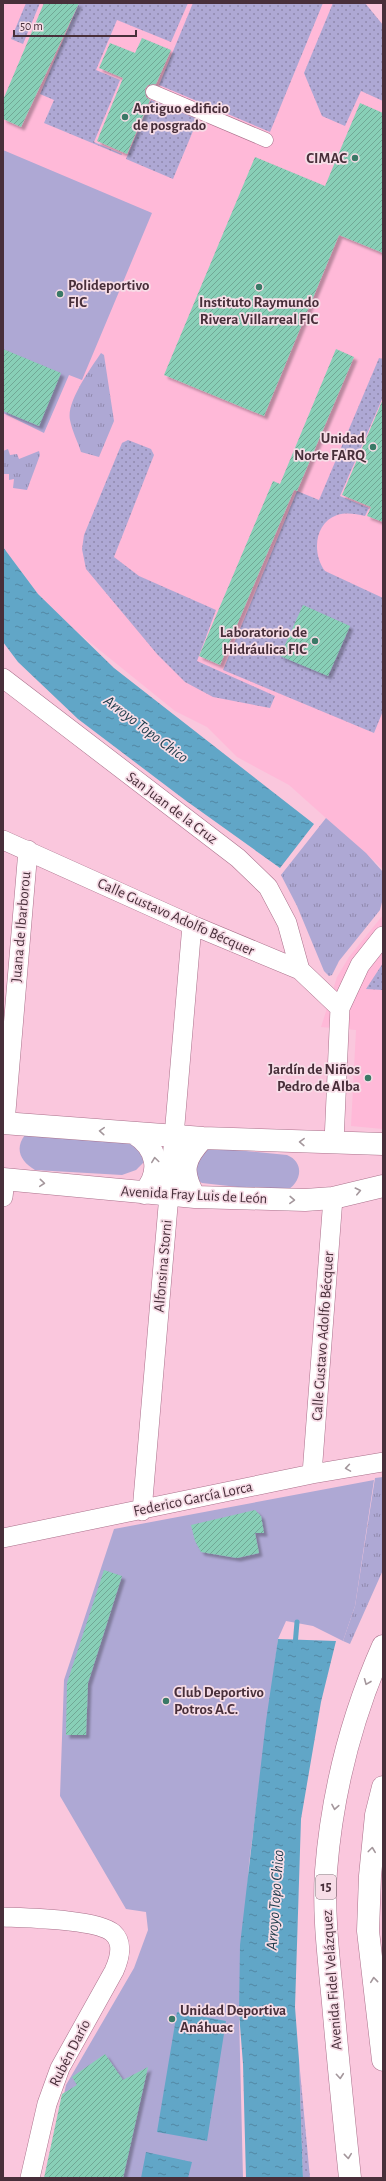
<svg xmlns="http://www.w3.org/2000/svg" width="386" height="2181" font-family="'Alegreya Sans',sans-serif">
<defs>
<pattern id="park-tufts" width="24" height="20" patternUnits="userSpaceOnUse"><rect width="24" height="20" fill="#aea8d4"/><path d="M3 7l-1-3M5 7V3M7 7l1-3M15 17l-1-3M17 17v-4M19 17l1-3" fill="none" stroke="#9089ad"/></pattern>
<pattern id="garden-dots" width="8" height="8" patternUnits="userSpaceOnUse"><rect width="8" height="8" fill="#aea8d4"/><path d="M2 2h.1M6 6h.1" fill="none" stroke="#9089ad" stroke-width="1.8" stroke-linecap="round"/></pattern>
<pattern id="water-ripples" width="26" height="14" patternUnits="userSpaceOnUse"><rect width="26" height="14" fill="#61a6c7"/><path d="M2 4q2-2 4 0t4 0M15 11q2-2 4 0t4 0" fill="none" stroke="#5288a3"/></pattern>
<pattern id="building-hatch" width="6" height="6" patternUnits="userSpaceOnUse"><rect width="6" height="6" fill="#88cfb7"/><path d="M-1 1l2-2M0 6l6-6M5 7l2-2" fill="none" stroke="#71a896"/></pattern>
<filter id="shadow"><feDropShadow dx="3.5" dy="3.5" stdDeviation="1" flood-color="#0004"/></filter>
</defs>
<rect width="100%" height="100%" fill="#fac7dd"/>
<path fill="#ffb9d8" d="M3 3H365L383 25V869L289 785 237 757 207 727 175 711 76 631 38 594 3 547Z
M383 915V1129L351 1126 356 1030 321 1027 337 977 349 957Z"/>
<path fill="#aea8d4" d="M3 150 152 213 82 380 69 375 44 433 3 413Z
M25 1135 135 1141 146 1160 136 1170 122 1175 35 1170C21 1162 14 1149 25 1135Z
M205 1147 287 1155C306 1163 301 1184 284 1192L202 1183 195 1179 191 1159Z
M374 1480 355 1606 343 1641 313 1626 286 1621 278 1639 249 1864 239 2013 243 2178H46L66 2085 134 1968 148 1930 146 1912 126 1909 60 1796 64 1680 114 1529Z"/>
<path fill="url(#park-tufts)" d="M101 353 104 355 114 421 99 457 81 452C78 442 72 431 70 420 66 402 91 368 101 353Z
M8 449 10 455 17 454 19 459 39 451 40 455 27 490 13 488 14 479 9 480V474H3V451Z
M326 818 366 853 383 872V898L380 910 339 961 332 975 329 976 324 971 297 906 281 875Z
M383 1477V1570L350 1644 343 1641 355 1606 375 1478Z"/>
<path fill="url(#garden-dots)" d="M26 3H40L23 44 11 39Z
M79 3H188L171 42 117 20 96 70 120 80 94 142 122 154 121 155 44 123 54 100 40 94Z
M193 3H323L270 132 159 85Z
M333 3H365L383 25V101L361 91 345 126 322 116 304 73Z
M151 100 198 119 173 179 126 159Z
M379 358 383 359V397L340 496 369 508 365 516C356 514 347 512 337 515 314 523 312 554 325 571L383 598V711L374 733 223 670 297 491 319 500Z
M128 440 151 449 154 455 114 557 139 576 216 610 197 661 275 696 270 708 213 697 185 682 157 654 86 569 82 549 84 535 122 443Z
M383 963V990L366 989Z
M299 2060 310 2178H303Z"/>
<path fill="url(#water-ripples)" d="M3 547 38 594 114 668 314 824 280 868 185 800 78 719 18 662 3 642Z
M278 1639 336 1641 321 1702 301 1819 295 2007 299 2060 303 2178H246L243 2064 239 2013 240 1945 266 1721Z
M177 2012 226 2021 207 2141 157 2132Z
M146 2152 192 2162 188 2178H141Z"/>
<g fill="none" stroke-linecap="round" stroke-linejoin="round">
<path stroke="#61a6c7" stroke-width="5" d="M295 1646 297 1622"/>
</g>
<path fill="url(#building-hatch)" filter="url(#shadow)" d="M44 3H79L21 127 3 119V100Z
M142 38 171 50 156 84 148 85 145 89 146 97 150 100 127 154 97 141 123 78 99 68 110 43 135 53Z
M360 103 383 113V253L339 235 264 416 164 375 255 157 325 186Z
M3 349 61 373 39 426 3 411Z
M336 349 354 357 297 491 294 490 220 665 199 656 273 481 280 484Z
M383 399V522L367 516 371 507 342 495Z
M303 605 350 626 328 676 280 656Z
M255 1510 261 1516 264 1533H255L259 1553 237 1558 201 1552 195 1541 191 1525Z
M104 1570 122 1576 88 1683 86 1735H66L67 1683Z
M105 2054 123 2080 148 2067 123 2178H44L62 2094 77 2085 72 2077Z"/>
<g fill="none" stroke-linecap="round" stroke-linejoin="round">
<defs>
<path id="pedestrian" d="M153 92 266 140"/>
<path id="minor" d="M3 678 238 858 268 887 287 923 300 970
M3 840 192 925 300 970 340 1008
M5 1123 28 850
M334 1142 340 1008 360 965 383 936
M3 1197 5 1180
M312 1474 333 1198
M142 1511 192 925
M3 1538 312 1474 383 1462
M3 1917C26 1918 97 1919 113 1933 124 1943 119 1960 114 1971L60 2068 47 2104 30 2178"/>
<path id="tertiary" d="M3 1123 203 1138 383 1144
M134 1133C157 1147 163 1172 144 1193
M3 1179 195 1197 305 1200 333 1198 383 1186
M195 1197C180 1172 183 1159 203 1138"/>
<path id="trunk" d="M383 1787 376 1815 370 1876 368 1931 383 2060
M350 2178C344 2120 338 2062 333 2003 329 1960 323 1915 326 1871 332 1794 352 1716 383 1646"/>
</defs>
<use href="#pedestrian" stroke="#aa718b" stroke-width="15"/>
<use href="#minor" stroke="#aa718b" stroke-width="20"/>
<use href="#tertiary" stroke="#aa718b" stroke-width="23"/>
<use href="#trunk" stroke="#aa718b" stroke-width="23"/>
<use href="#pedestrian" stroke="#fff" stroke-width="14"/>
<use href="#minor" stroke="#fff" stroke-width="19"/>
<use href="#tertiary" stroke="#fff" stroke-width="22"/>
<use href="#trunk" stroke="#fff" stroke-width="22"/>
</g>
<defs><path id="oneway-chevron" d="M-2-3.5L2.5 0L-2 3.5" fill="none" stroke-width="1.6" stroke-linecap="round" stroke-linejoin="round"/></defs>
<g stroke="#a4979c">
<use href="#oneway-chevron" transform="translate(102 1131) rotate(-176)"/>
<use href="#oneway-chevron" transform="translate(302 1142) rotate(-178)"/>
<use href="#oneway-chevron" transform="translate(155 1160) rotate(-98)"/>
<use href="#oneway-chevron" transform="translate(42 1183) rotate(5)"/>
<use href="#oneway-chevron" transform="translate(358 1191) rotate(-13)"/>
<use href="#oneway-chevron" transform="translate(292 1200) rotate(2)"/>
<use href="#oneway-chevron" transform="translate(348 1468) rotate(171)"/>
<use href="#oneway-chevron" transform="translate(367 1682) rotate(112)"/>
<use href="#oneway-chevron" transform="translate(335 1807) rotate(100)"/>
<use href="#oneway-chevron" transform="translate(372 1850) rotate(-83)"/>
<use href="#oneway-chevron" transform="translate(374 1980) rotate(-96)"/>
<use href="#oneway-chevron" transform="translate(340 2076) rotate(85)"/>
<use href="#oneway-chevron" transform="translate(348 2156) rotate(84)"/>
</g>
<g fill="#3a7966" stroke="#f7dde7" stroke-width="1.5">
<circle cx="125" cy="117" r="4"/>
<circle cx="355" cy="158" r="4"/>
<circle cx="259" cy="287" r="4"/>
<circle cx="60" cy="294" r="4"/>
<circle cx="373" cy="447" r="4"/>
<circle cx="315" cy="641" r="4"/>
<circle cx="368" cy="1078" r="4"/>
<circle cx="166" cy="1701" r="4"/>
<circle cx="172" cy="2019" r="4"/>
</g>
<g text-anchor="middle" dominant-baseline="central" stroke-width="3.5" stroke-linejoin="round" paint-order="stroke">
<rect fill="#f7dde7" stroke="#7c636e" stroke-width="1" x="316" y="1875" width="20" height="24" rx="3"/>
<g font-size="14" font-weight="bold" fill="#482f3a">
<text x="326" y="1887">15</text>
</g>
<g font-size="15" font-weight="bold" fill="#482f3a" stroke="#f7dde7" text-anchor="start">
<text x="133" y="108">Antiguo edificio<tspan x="133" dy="17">de posgrado</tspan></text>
<text x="347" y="158" text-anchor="end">CIMAC</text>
<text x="68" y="285">Polideportivo<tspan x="68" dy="17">FIC</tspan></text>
<text x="259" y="302" text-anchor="middle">Instituto Raymundo<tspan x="259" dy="17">Rivera Villarreal FIC</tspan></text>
<text x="365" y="438" text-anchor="end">Unidad<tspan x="365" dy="17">Norte FARQ</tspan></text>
<text x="307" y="632" text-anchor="end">Laboratorio de<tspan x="307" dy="17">Hidráulica FIC</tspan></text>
<text x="360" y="1069" text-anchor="end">Jardín de Niños<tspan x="360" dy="17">Pedro de Alba</tspan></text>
<text x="174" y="1692">Club Deportivo<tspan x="174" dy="17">Potros A.C.</tspan></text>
<text x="180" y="2010">Unidad Deportiva<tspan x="180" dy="17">Anáhuac</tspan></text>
</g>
<g font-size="15" fill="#482f3a" stroke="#f7dde7">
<text transform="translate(172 808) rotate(37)">San Juan de la Cruz</text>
<text transform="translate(176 917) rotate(24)">Calle Gustavo Adolfo Bécquer</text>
<text transform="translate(21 927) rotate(-85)">Juana de Ibarborou</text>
<text transform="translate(194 1195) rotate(3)">Avenida Fray Luis de León</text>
<text transform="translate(163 1266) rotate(-85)">Alfonsina Storni</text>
<text transform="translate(323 1336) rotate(-86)">Calle Gustavo Adolfo Bécquer</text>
<text transform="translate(193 1499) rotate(-12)">Federico García Lorca</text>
<text transform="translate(332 1980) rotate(-94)">Avenida Fidel Velázquez</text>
<text transform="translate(70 2053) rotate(-63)">Rubén Darío</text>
</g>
<g font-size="16" font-style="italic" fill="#1a3a49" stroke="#f7dde7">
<text transform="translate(146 729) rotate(37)">Arroyo Topo Chico</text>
<text transform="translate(275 1900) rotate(-86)">Arroyo Topo Chico</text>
</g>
</g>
<rect width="386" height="2181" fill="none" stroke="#482f3a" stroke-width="8"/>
<path d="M14 30v6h122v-6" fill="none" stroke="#482f3a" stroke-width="2"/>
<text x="20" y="30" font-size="12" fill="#482f3a" stroke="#f7dde7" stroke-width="3" paint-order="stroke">50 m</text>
</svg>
